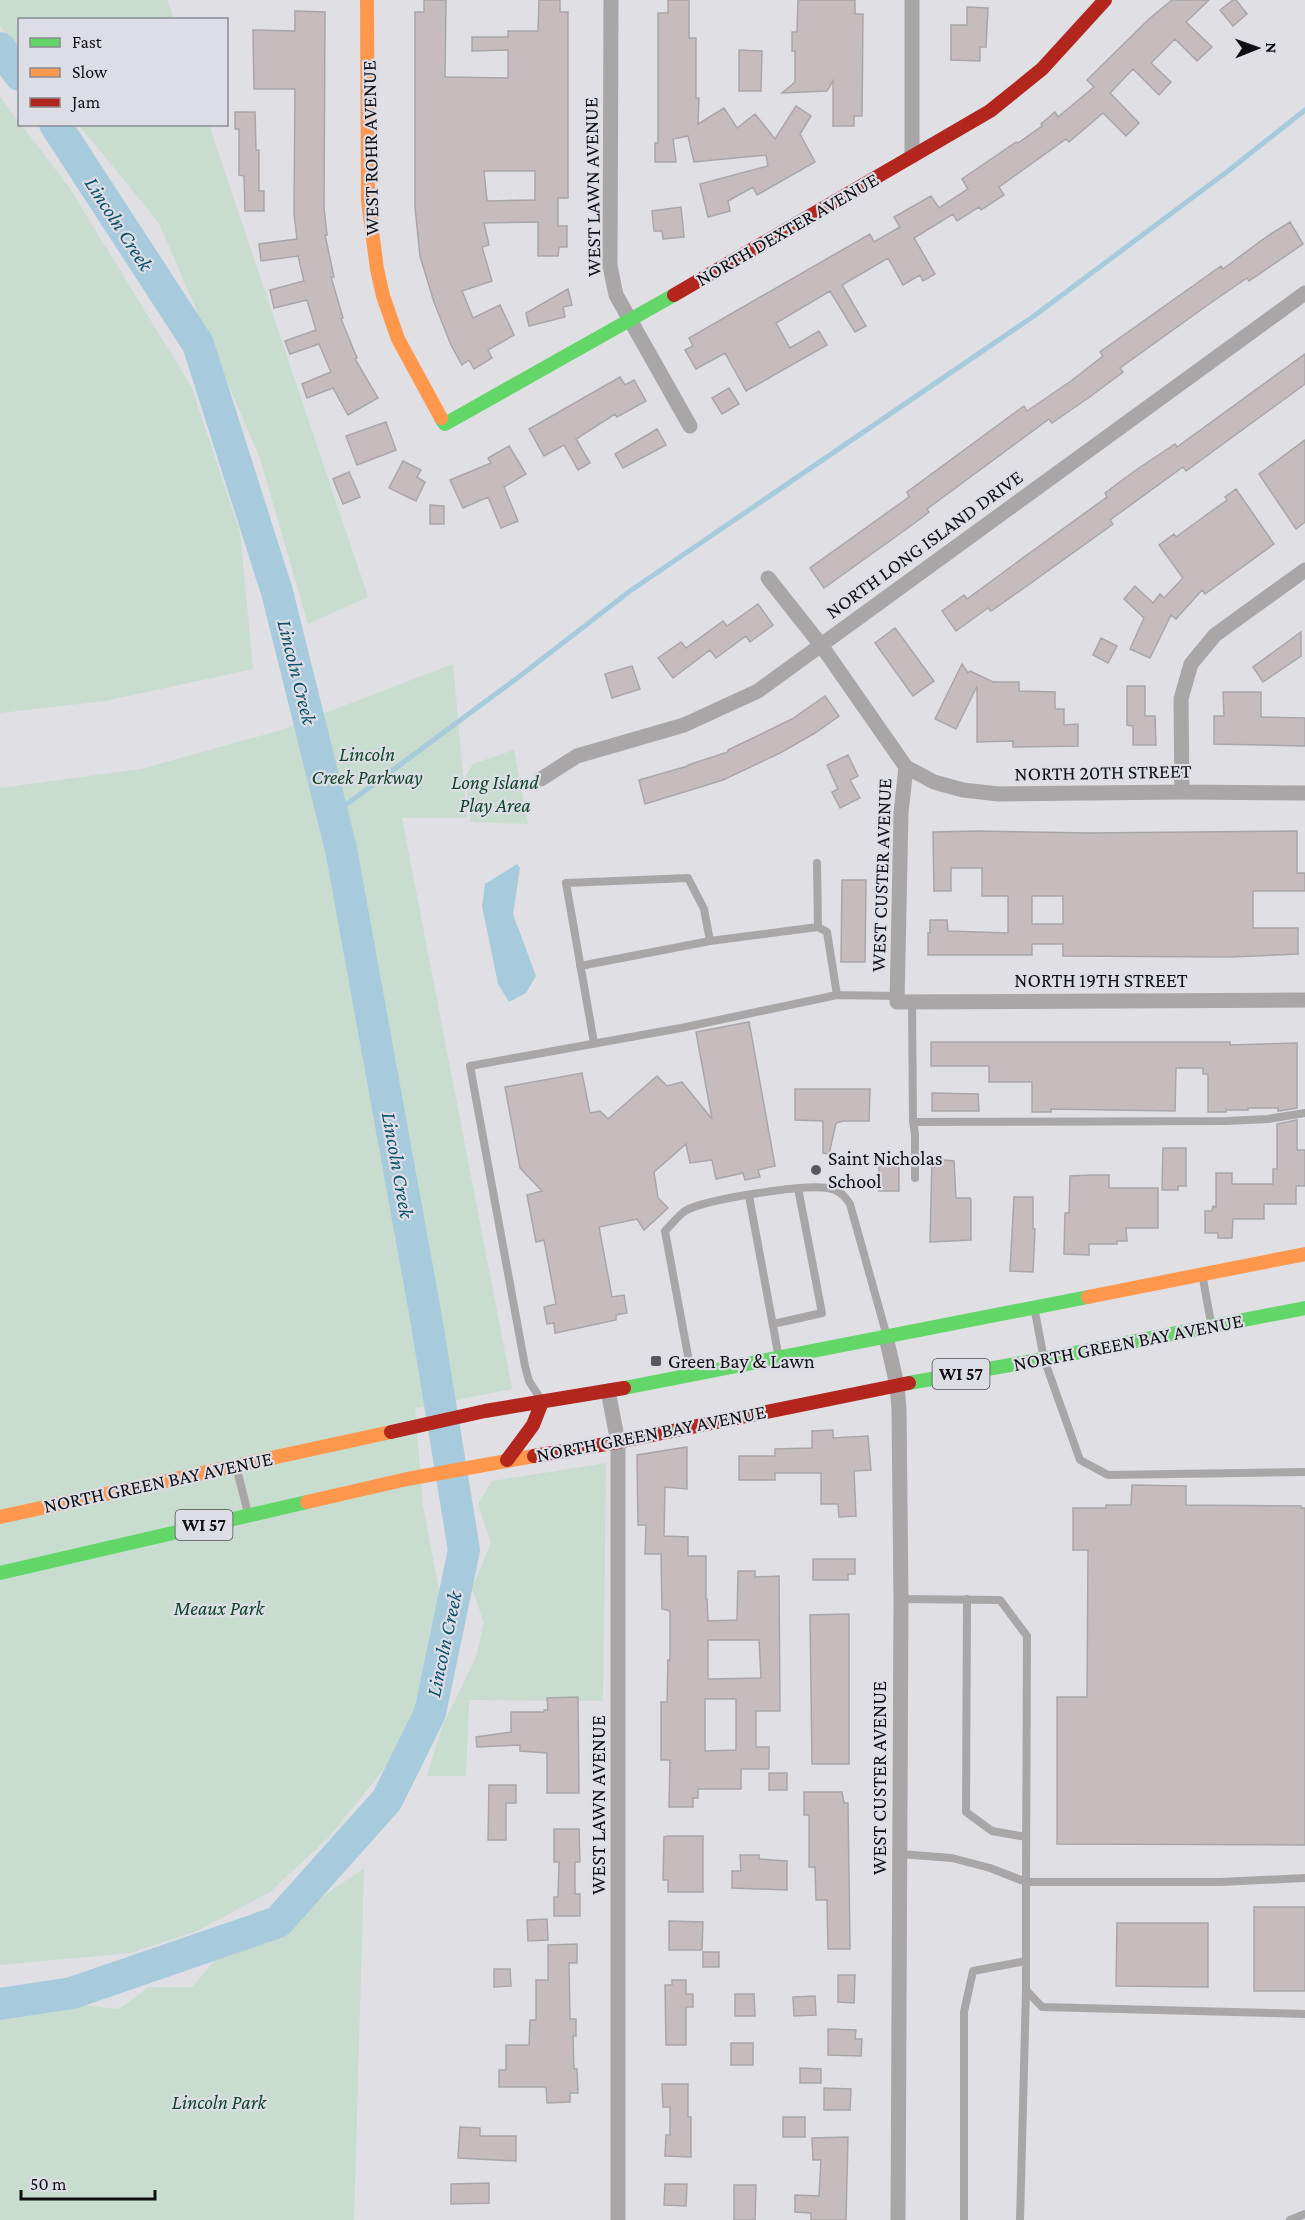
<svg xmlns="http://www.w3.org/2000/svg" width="1305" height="2220" font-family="'Crimson Pro',serif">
<rect width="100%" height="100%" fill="#dfdfe4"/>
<path fill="#c8dcd0" d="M0 0H167L174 19 20 20 19 50 0 26Z
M0 97 69 187 192 388 240 532 253 669 105 701 0 713Z
M79 125H209L368 597 308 624 260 458 159 223Z
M453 664 467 818H402L512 1389 415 1408 423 1505 440 1596 434 1666 401 1748 328 1838 270 1892 197 1931 130 1953 0 1965V788L141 769 278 731Z
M514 750 528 824 470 822 466 775 473 764Z
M606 1463 603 1701 469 1700 466 1776H427L442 1727 476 1657 484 1623 472 1588 491 1543 478 1504 492 1481Z
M364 1868 354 2220H0V2016L83 2005 119 2009 149 1987H192L219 1955 274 1930Z"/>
<path fill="#a7cbdd" d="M517 864 520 868 513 914 536 976 526 993 509 1002 498 984 482 906 485 884Z"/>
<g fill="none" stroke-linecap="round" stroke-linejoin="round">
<path stroke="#a7cbdd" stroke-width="5" d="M332 815 520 676 630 591 1034 316 1228 171 1305 110"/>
<path stroke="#a7cbdd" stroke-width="32" d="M0 48 20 75
M0 2004 72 1993 278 1922 387 1800 430 1713 464 1550 425 1312 341 849 277 592 198 344 55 124"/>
</g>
<path fill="#c6bcbe" stroke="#a8a6a9" stroke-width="1.5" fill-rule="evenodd" d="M424 0H446L445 77 508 78V50L472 51V37H508V31H538L539 0H560V12H568V198H558V226H567V247H559L558 256H538V222L484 223 489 245 482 247 492 281 462 291 473 318 500 305 514 335 488 350 492 358 474 369 469 360 462 365 451 345 434 302 420 256 415 207V12H424ZM484 171H535V200L487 201Z
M668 0H689V38H696V98H699L698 124 724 108 737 128 755 114 775 139 796 106 811 116 800 134 815 162 757 195 753 187 728 201 730 211 708 217 700 184 768 166 766 155 694 162 688 136 673 139 676 162H655V143H658V13H668Z
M798 0H855V14H863L862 116H854V126H833V81L827 91 782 93 795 82V51H792V32H797Z
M1172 0H1209L1186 22 1212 47 1197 61 1175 39 1151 63 1171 82 1159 95 1133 69 1110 93 1139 123 1126 136 1103 113 1069 142 1066 139 999 187 1004 195 981 210 979 207 957 221 953 214 914 238 935 274 923 281 920 275 903 285 888 258 842 285 866 326 855 332 830 291 776 323 790 348 819 331 827 345 746 391 725 353 696 369 685 350 693 346 689 338 870 234 874 242 900 227 894 217 931 196 939 208 968 189 962 179 1016 142 1018 143 1042 126 1041 124 1055 112 1058 117 1094 87 1087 80 1149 19Z
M1233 0H1236L1247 14 1233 26 1220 10Z
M967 7 988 8 986 47H980V61L951 60V25H967Z
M295 11 325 12 324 208 327 235H325L334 277H331L343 318 341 319 357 358 355 359 378 398 348 415 333 388 307 398 302 384 331 372 319 344 290 354 285 341 316 330 307 300 274 308 270 290 304 281 298 256 261 261 259 244 297 239 294 213 295 89H254L253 30 295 31Z
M739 50 762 51 761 91H739Z
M235 112H255L256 150H259V191H264V211H245L244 176 239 175V129H235Z
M681 207 684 237 663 239 662 231H654L652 211Z
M1290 222 1303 244 1249 281 1247 278 1212 302 1120 368 1123 372 1091 396 1052 423 1049 419 927 509 929 512 912 525 824 588 810 568 909 497 907 492 1024 406 1027 411 1071 381 1103 356 1100 352 1221 266 1223 269 1266 237Z
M568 289 572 305 563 307 565 317 529 326 526 313Z
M1305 354V384L1186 471 1183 467 1110 520 1113 524 1024 588 991 611 988 608 956 631 942 611 964 595 967 599 1016 563 1107 497 1105 493 1136 470 1175 444 1177 447Z
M620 377 625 385 634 380 646 401 617 417 615 414 576 439 590 463 578 470 564 445 544 456 529 429Z
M729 388 739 404 722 414 712 398Z
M386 422 396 450 357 465 346 436Z
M657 429 666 445 623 468 615 454Z
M1305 440V522L1296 529 1259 474Z
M509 446 526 474 504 487 518 521 501 528 488 497 463 508 450 480 491 463 488 458Z
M403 461 421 470 417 477 425 482 416 501 389 488Z
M349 472 360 497 343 504 333 479Z
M1236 489 1274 544 1205 594 1202 590 1176 619 1171 615 1150 658 1130 649 1144 618 1124 599 1135 586 1153 603 1160 594 1164 598 1183 578 1159 545 1174 534 1176 537 1227 500 1225 497Z
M430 505 444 506V524H430Z
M758 604 773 625 750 642 746 636 716 658 710 650 673 678 658 658 681 642 686 648 723 621 727 626Z
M895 628 934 681 913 696 875 643Z
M1301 632V656L1263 682 1253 667Z
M1101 638 1117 646 1108 663 1093 655Z
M962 664 968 673 970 671 993 682H1019V691L1055 692V709H1064V725L1078 724V746L1013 747V741L977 742V686L956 729 935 719Z
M632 666 640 689 612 698 605 674Z
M1127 686H1145V716H1155L1156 745H1133V726L1127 725Z
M1223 692H1261V717L1305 718V746L1214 744V716H1224Z
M825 696 839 716 815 733 780 753 723 780 645 804 639 780 688 766V765L728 752V750L792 719Z
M848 755 858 776 850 780 860 798 840 808 832 792 838 789 827 765Z
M978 831 1088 833 1297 831V873H1305V891H1253V928H1298V954L1231 957 1063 956V944H1032V955H928V933H930V920H947L948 931 1008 933V896H982V868H951V891H934L933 832ZM1032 896H1063V924H1032Z
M842 880H866L865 962H841Z
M749 1022 775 1166 758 1170 760 1177 745 1180 743 1173 716 1179 712 1160 690 1163 686 1144 654 1172 658 1198 668 1208 644 1230 637 1219 599 1227 612 1297 624 1295 627 1313 616 1315V1320L555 1333 554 1323 547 1324 544 1307 556 1304 544 1240 536 1242 527 1195 542 1191 520 1168 505 1087 582 1073 590 1113 600 1111 608 1119 657 1076 667 1086 682 1082 712 1119 696 1032Z
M931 1042H1230V1045L1297 1043V1108L1278 1111V1108H1248V1110H1226V1112H1208V1074H1203V1068H1176L1175 1111 1051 1109V1112H1032V1082H989V1066H931Z
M795 1089H870L869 1121H843L836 1123 829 1154 823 1153V1121L795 1120Z
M932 1093 978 1094 979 1111H932Z
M1297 1120V1150H1305V1186H1296V1204H1264V1219H1233L1232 1238H1218V1233H1205V1211H1212L1213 1206 1216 1207V1173H1232V1184H1273V1169H1277V1124Z
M1163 1148H1186V1186H1178V1190H1162Z
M932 1159 954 1161 956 1198H970L971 1200V1240L930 1242Z
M879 1160H899V1191H879Z
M1091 1175H1109V1188H1158V1228H1126L1127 1241H1117V1244H1089V1255L1064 1254 1065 1213H1069L1070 1176Z
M1014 1197H1033V1229H1035L1033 1272 1010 1271Z
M833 1430V1438L868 1436 871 1470 854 1471 856 1516 839 1517 838 1504H821V1473H775V1480H739V1456H775V1449L812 1448V1431Z
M687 1447V1489L665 1487 664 1536 688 1537V1556H706V1599H707L708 1621 737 1620 738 1571H755V1577L779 1576 780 1711H756V1747H769V1769H741V1789H698V1798H693V1807H669L670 1760H661V1702H667L668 1660H670V1611L662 1609 661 1554H645L646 1525H638L637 1455ZM708 1640H759L761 1678 708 1679ZM705 1699H736V1750L705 1751Z
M1132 1485 1186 1486V1505L1301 1506V1508H1305V1845L1057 1844V1697H1087L1088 1550H1073V1508H1106V1505H1131Z
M813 1559H855V1574H848V1580H813Z
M849 1614V1764H812L810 1615Z
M578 1697 579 1793H547V1753L520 1751V1745L477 1747 476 1737 511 1732V1712H544V1710H548L547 1698Z
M769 1773H787V1790H769Z
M489 1785H516V1803H506V1840H488Z
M804 1792H842L844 1803H848L850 1949H828L827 1900H816L815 1867H809V1815H804Z
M554 1829H579L580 1862H575V1894H580V1916H554V1897H558L559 1862H554Z
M668 1836H703V1892H668V1880H663L664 1837Z
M740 1855H759V1859L787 1861V1890L732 1888V1871H741Z
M1254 1907H1305V1991H1254Z
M547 1919 548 1940 528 1941 527 1920Z
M669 1921 703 1922 702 1950H669Z
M1117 1923H1208V1987L1116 1986Z
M577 1944V1963H569L570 2019H576V2036H573L574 2069H577L578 2093H570V2102L547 2103 546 2087H499V2070H506V2045H529L530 2020H536V1980H548V1945Z
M703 1952H719V1967H703Z
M494 1969H510L511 1986 494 1987Z
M838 1975H855L854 2003 838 2002Z
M672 1980H686V1994H693V2007H686V2045H666L665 1985H672Z
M735 1994H754L755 2016H735Z
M815 1996 816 2015 794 2016 793 1997Z
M828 2029 856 2030 855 2039H862L861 2056 828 2055Z
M731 2043H753V2065H731Z
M800 2068 821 2069V2083H800Z
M662 2084H688V2117H691V2157L665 2156 666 2135H670V2107H663Z
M824 2088 851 2089 850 2110H824Z
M783 2117H805V2137H783Z
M460 2127 480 2128V2136H516V2161L458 2158Z
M848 2137 846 2220H811V2213L795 2212V2195L819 2196 821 2160H813L812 2138Z
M489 2183V2203L451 2204V2184Z
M665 2184H687L686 2206 664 2205Z
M734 2185H756L755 2220H734Z"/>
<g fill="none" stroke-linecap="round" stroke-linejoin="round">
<path stroke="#a8a6a7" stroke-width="8" d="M817 863 818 927
M580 966 710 941
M912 1002 913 1122 1227 1121 1268 1119 1305 1113
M594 1043 566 883 688 878 704 909 710 941 818 927 827 932 837 995
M913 1122 915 1134V1178
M749 1196 778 1353
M1203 1279 1211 1323
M1035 1312 1044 1359 1080 1460 1108 1475 1305 1472
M773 1324 822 1313 798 1188
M691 1372 665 1231C671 1225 678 1216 685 1211 705 1199 805 1184 828 1188 839 1190 844 1195 850 1204L886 1333
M540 1398 529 1381 525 1366 470 1066 681 1028 837 995 897 996
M237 1470 248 1513
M901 1599 1000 1600 1027 1636 1026 1882H1220L1305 1878
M967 1599 966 1812 992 1831 1026 1837
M900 1854 952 1858 990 1868 1026 1882V1990L1042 2007 1305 2014
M964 2220V2012L973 1971 1026 1961
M1020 2220 1026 1990
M1290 2220 1305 2214"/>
<path stroke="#a8a6a7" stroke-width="15" d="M611 0 610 266 616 295 690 426
M912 156V0
M768 578 821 645 906 767 901 813 897 1002 1305 1000
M906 767 934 782 963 790 999 794 1182 792 1305 793
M541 779 577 756 684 725 758 691 1305 293
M1182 792 1181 699 1191 664 1215 635 1305 570
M886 1337 897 1385 899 1409 901 1599 898 2220
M608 1391 618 1442V2220"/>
<path stroke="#63d668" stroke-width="14" d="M441 418 445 424 674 295
M909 1383 1044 1359 1305 1308
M624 1388 1088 1297
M0 1573 307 1502"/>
<path stroke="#ff974d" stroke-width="14" d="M367 0 368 201 377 269 383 296 398 339 441 418
M1088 1297 1305 1254
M307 1502 407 1479 534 1456
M0 1517 391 1432"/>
<path stroke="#b3261e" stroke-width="14" d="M674 295 990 111 1042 69 1105 0
M391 1432 485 1411 624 1388
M534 1456 618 1442 909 1383
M507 1460 533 1425 542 1402"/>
</g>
<g fill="#58585c" stroke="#dddde6" stroke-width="2">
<circle cx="816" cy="1170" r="6"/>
<rect x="650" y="1355" width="12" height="12" rx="3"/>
</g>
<g text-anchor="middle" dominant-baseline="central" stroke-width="4.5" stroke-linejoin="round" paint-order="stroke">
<g fill="#dddde6" stroke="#4e4e52" stroke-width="1.5">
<rect x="932.5" y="1359" width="57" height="30" rx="4.5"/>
<rect x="175.5" y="1510" width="57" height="30" rx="4.5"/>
</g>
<g font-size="18" font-weight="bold" fill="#101013">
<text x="961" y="1374">WI 57</text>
<text x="204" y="1525">WI 57</text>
</g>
<g font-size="20" fill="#101013" stroke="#dddde6">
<text transform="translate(370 148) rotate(-91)">WEST ROHR AVENUE</text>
<text transform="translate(592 187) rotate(-91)">WEST LAWN AVENUE</text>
<text transform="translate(787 229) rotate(-30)">NORTH DEXTER AVENUE</text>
<text transform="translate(924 544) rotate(-36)">NORTH LONG ISLAND DRIVE</text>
<text transform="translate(1103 772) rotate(-1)">NORTH 20TH STREET</text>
<text transform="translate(881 875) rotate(-88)">WEST CUSTER AVENUE</text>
<text x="1101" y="980">NORTH 19TH STREET</text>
<text transform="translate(1128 1342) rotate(-11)">NORTH GREEN BAY AVENUE</text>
<text transform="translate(651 1433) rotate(-11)">NORTH GREEN BAY AVENUE</text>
<text transform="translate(158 1482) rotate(-12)">NORTH GREEN BAY AVENUE</text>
<text transform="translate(879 1778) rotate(-90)">WEST CUSTER AVENUE</text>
<text transform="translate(598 1805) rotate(-90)">WEST LAWN AVENUE</text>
</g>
<g font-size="20" font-style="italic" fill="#114528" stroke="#dddde6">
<text x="367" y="754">Lincoln<tspan x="367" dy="23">Creek Parkway</tspan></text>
<text x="495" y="782">Long Island<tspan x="495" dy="23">Play Area</tspan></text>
<text x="219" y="1608">Meaux Park</text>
<text x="219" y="2102">Lincoln Park</text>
</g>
<g font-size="20" fill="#101013" stroke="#dddde6" text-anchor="start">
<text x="828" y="1158">Saint Nicholas<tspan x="828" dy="23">School</tspan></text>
<text x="668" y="1361">Green Bay &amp; Lawn</text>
</g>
<g font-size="21" font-style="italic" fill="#0a5169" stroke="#dddde6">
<text transform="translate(119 224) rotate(57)">Lincoln Creek</text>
<text transform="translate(297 672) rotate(76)">Lincoln Creek</text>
<text transform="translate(398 1165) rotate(80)">Lincoln Creek</text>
<text transform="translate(444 1644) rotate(-78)">Lincoln Creek</text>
</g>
</g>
<rect x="18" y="18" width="210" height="108" fill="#dddde6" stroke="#8b8b92" stroke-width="1.5"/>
<rect x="30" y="38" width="30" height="9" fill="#63d668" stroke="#8b8b92" stroke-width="1.5"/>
<text x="72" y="48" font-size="18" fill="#101013">Fast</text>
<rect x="30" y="68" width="30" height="9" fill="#ff974d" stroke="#8b8b92" stroke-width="1.5"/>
<text x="72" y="78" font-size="18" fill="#101013">Slow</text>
<rect x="30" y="98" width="30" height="9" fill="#b3261e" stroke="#8b8b92" stroke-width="1.5"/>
<text x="72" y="108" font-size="18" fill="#101013">Jam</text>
<g transform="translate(1257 48) rotate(89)" stroke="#dddde6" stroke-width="4.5" paint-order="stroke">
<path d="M0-4.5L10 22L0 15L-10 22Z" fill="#101013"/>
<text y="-9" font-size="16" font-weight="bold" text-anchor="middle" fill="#101013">N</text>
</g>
<path d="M21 2190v9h134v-9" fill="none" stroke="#101013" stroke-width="3"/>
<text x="30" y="2190" font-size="18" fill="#101013" stroke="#dddde6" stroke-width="4.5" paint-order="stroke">50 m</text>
</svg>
